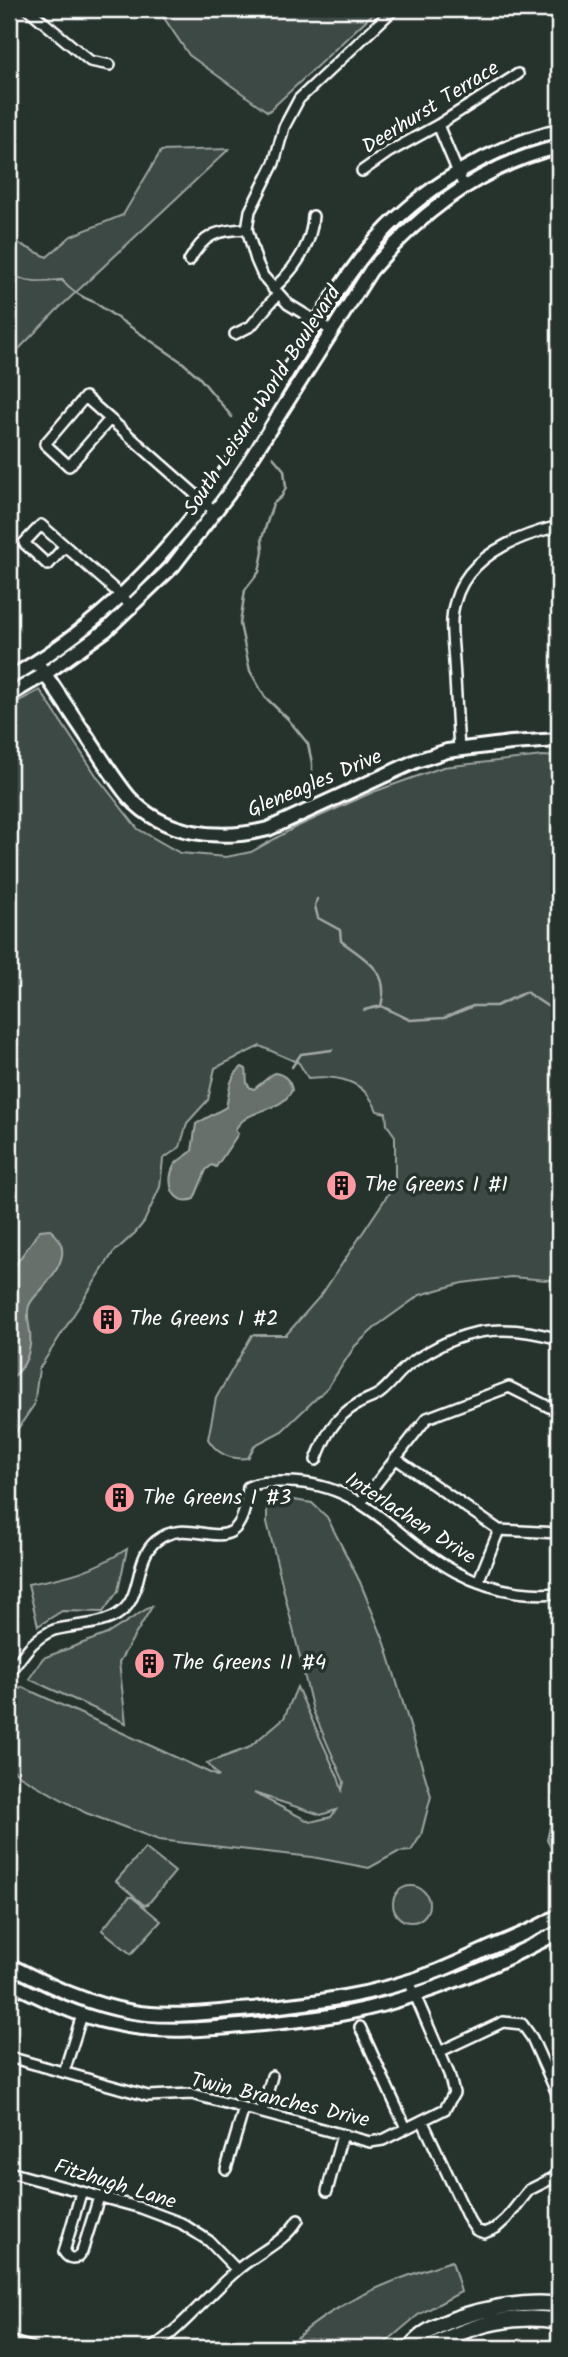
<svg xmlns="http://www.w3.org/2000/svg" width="568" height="2357" font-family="Kalam,sans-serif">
<rect width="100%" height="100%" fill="#26332d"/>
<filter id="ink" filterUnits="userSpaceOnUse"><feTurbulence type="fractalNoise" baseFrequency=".0143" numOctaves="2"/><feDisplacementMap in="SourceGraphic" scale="14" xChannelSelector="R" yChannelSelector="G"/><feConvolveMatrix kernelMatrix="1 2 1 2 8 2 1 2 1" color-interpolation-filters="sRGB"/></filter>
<g filter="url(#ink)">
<path fill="#3e4944" stroke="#9ea4a2" stroke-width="2" fill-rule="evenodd" d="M158 9H378L268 112 189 55Z
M229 149 56 311 9 359V239L47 257 71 236 123 215 161 151Z
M40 690 98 778 138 829 180 853 226 857 251 852 296 827 373 792 443 767 543 756 559 757V1281L511 1277 462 1283 420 1295 378 1325 355 1346 328 1387 282 1431 255 1445 248 1458C231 1460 217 1454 208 1439L216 1398 252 1335H286L322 1294 389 1193 395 1179V1136L387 1125 386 1113 377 1111C365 1080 338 1075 308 1078L299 1063 260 1046 215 1068 208 1100 187 1123 180 1147 163 1159 160 1187 144 1222 135 1233 113 1253 39 1369 34 1405 13 1436 9 1455V706Z
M287 1499 312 1503 327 1517 360 1582 385 1643 431 1796 421 1835 411 1851 398 1852 369 1868 312 1857 159 1840 86 1813 20 1776 9 1766V1699L22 1687 219 1777 207 1763 248 1748 284 1718 297 1687 338 1777 342 1790 344 1782 313 1711 267 1522V1504ZM254 1793 321 1815 336 1810 331 1817 310 1822Z
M127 1549 118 1591 103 1612 62 1611 38 1626 28 1584C68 1577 92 1571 127 1549Z
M153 1605 119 1662 126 1723 29 1679 43 1658 107 1634Z
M145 1848 175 1872 148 1904 144 1905 116 1881Z
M393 1904a18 18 0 1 1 36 0a18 18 0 1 1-36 0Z
M129 1897H132L161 1921 131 1954 102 1930Z
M452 2261 461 2292 418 2315 379 2348H285C332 2303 390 2280 452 2261Z"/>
<path fill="#67706c" stroke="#a4a9a7" stroke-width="2" d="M242 1067 246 1069C248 1077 243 1086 254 1089L274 1073C284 1074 290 1080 292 1090 281 1114 248 1106 235 1130L238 1134 216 1167 212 1165 206 1170 194 1199C173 1207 165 1182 174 1166 178 1159 187 1156 192 1151L196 1124 226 1107C230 1091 228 1078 242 1067Z
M49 1229C74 1247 59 1269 43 1288 38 1294 32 1298 29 1306 26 1314 29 1323 30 1332 32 1350 25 1371 9 1379V1285L14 1267 40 1230Z
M559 1788V1865L554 1851 547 1840Z"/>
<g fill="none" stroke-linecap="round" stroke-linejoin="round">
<path stroke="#a4a9a7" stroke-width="2.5" d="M9 273C26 284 42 282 62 280 71 291 81 297 94 302L182 362 199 377 232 417
M273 457 284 470 286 487 282 496 273 504 262 538 263 552 259 572 245 590 240 624 250 671 265 697 288 719 308 744 312 763V786
M317 899 315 906 318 918 340 930 341 941C365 959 391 971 381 1006L410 1020 444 1018 473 1006H496L526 992 559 1014
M364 1010 381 1006
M292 1067 301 1054 332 1050"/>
<defs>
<path id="minor" d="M28 9 90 61 110 65
M438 125 464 187
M362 171 389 152 438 125 518 74
M189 261C204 234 217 230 247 229
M273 289C294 270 312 245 313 216
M332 331 288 304 263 276 256 260 247 229 250 211 274 163 284 127 299 99 394 9
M235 334 251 326 277 295
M110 419 69 466 45 444 85 397 204 502 216 512
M65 546 48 565 24 543 41 525 122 596 132 608
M459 749C457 720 456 691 454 662 453 642 449 621 455 602 467 556 517 536 559 526
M395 1458 499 1530 559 1533
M316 1460C325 1436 334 1418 356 1405 364 1400 373 1398 380 1393 392 1384 399 1371 411 1363 461 1328 502 1322 559 1339
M361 1503 427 1418 509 1387 559 1412
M478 1582 499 1530
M9 1674C22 1657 32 1638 54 1630 75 1624 104 1626 121 1612 143 1595 134 1559 156 1541 194 1509 241 1574 248 1487 260 1481 272 1482 285 1482 363 1481 394 1539 456 1572 488 1589 523 1596 559 1593
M360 2027 406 2128
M439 2052 503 2022 522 2024 532 2038 559 2098
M9 2057 148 2096 192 2094 370 2142 383 2140 445 2109 454 2093 449 2074 409 1981
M64 2072 82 2015
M262 2112 272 2076
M423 2122 469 2220 476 2230 484 2233 496 2228 506 2219 529 2190 559 2175
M226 2169 244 2108
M9 2172 141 2208 181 2223 209 2241 237 2270
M327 2191 342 2135
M81 2193 64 2252C68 2258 71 2259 78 2257L82 2252 99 2197
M9 2341 33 2348
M152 2348C183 2327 207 2296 236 2271 256 2253 284 2243 298 2220"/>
<path id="tertiary" d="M41 668C58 693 75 719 92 744 104 762 115 780 129 797 164 836 221 841 268 829L416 761 447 751 511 743 559 740
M9 678C87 635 151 573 204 502 261 426 302 337 359 261 407 196 482 150 559 130
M9 695 45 674 106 630 173 566 229 493 371 270C421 212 484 164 559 147
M9 1965C48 1985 89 2005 133 2012 168 2018 205 2013 240 2010 307 2004 375 1996 438 1971 456 1964 474 1955 492 1947 515 1937 538 1929 559 1915
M9 1982C43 1999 75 2015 112 2023 154 2033 197 2030 240 2026 280 2023 321 2019 361 2010 431 1994 496 1965 559 1932"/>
<path id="primary" d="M410 2348C433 2315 521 2298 559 2305
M429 2348C469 2325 513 2313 559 2321"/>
</defs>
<use href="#minor" stroke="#fff" stroke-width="14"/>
<use href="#tertiary" stroke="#fff" stroke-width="18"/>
<use href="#primary" stroke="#fff" stroke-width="19"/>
<use href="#minor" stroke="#26332d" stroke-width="9"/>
<use href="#tertiary" stroke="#26332d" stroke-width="12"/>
<use href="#primary" stroke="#26332d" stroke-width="14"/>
</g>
</g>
<defs>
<symbol id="building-disc" viewBox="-11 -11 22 22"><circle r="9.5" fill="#ff9aa2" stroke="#26332d"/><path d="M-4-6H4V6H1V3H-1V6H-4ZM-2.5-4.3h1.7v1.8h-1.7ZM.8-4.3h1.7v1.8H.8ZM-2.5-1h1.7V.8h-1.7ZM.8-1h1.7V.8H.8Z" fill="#111"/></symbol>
</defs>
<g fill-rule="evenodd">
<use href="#building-disc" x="324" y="1168" width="35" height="35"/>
<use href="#building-disc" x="90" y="1302" width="35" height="35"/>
<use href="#building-disc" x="102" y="1480" width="35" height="35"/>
<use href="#building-disc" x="132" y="1646" width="35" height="35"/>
</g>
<g text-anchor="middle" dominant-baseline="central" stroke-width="7" stroke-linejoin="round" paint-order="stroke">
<g font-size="21" fill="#fff" stroke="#26332d">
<text transform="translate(431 108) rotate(-32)">Deerhurst Terrace</text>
<text transform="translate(263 401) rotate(-57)">South Leisure World Boulevard</text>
<text transform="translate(315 784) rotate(-23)">Gleneagles Drive</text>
<text transform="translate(410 1519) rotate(33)">Interlachen Drive</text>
<text transform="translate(280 2101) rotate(13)">Twin Branches Drive</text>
<text transform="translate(115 2185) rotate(17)">Fitzhugh Lane</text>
</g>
<g font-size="21" fill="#fff" stroke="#26332d" text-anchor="start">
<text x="365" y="1185">The Greens I #1</text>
<text x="130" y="1319">The Greens I #2</text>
<text x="143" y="1498">The Greens I #3</text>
<text x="172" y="1663">The Greens II #4</text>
</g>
</g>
<rect width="568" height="2357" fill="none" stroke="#26332d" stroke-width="35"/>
<rect x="18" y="18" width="533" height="2322" fill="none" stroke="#fff" stroke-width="2.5" filter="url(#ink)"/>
</svg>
